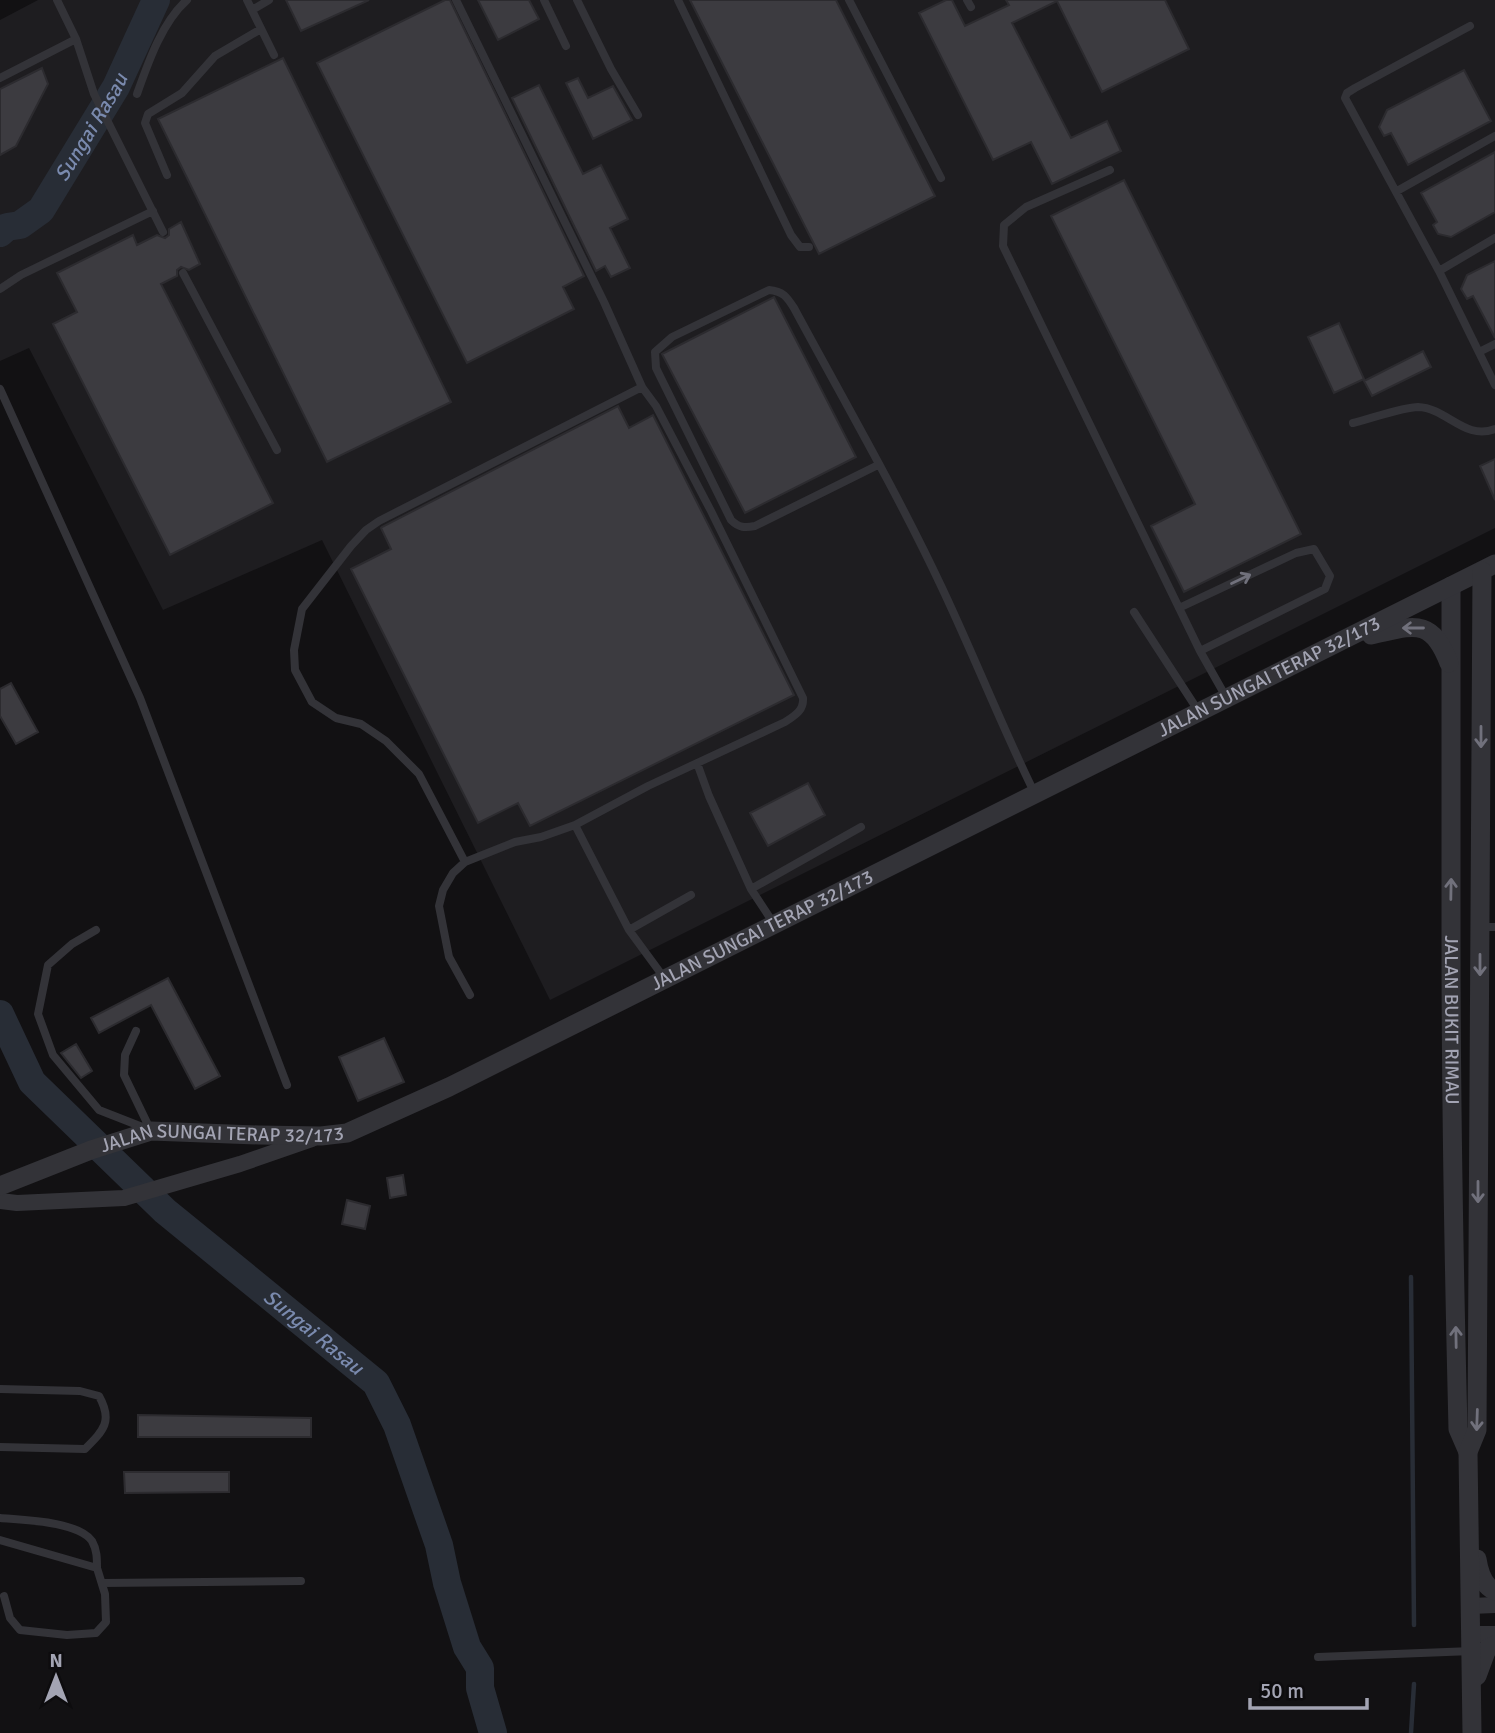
<svg xmlns="http://www.w3.org/2000/svg" width="1495" height="1733" font-family="Signika,sans-serif">
<rect width="100%" height="100%" fill="#121113"/>
<path fill="#1e1d20" d="M38 0H1495V528L550 1000 322 540 163 610 29 348 0 361V20Z"/>
<g fill="none" stroke-linecap="round" stroke-linejoin="round">
<path stroke="#282d36" stroke-width="4.5" d="M1411 1277 1414 1625
M1411 1733 1414 1684"/>
<g stroke="#282d36" stroke-width="28">
<path id="s1" d="M0 233 7 227 20 225 41 210 116 87 156 0"/>
<path id="s2" d="M0 1014 32 1082 165 1211 376 1383 397 1425 439 1545 447 1583 467 1647 480 1668V1688L493 1733"/>
</g>
</g>
<path fill="#3c3b40" stroke="#2c2b2f" stroke-width="2" d="M286 0H369L301 31Z
M445 0H450L584 276 563 287 574 309 467 363 317 63Z
M478 0H529L539 19 498 40Z
M690 0H836L935 196 819 254Z
M946 0H952L965 26 1009 5 1006 0H1165L1189 49 1102 92 1057 1 1012 23 1071 138 1107 121 1121 151 1052 184 1031 142 993 160 919 13Z
M283 58 451 402 327 462 158 119Z
M42 68 48 84 16 146 0 155V89Z
M1464 70 1491 121 1408 165 1391 133 1384 136 1379 127 1387 110Z
M578 78 588 98 613 86 632 120 593 139 566 83Z
M539 85 583 174 601 165 628 219 610 228 630 268 611 277 605 266 596 271 512 98Z
M1495 152V212L1451 237 1438 234 1433 225 1437 222 1421 193Z
M1124 180 1301 534 1184 592 1151 526 1195 504 1051 216Z
M181 222 200 264 189 270 181 267 177 270V276L161 284 273 503 170 555 53 324 77 312 57 273 133 235 137 245 157 235 165 238 169 235V229Z
M1495 261V338L1473 296 1467 299 1461 289 1467 275Z
M774 297 856 457 745 513 662 354Z
M1339 323 1364 379 1334 393 1308 337Z
M1423 351 1431 367 1372 396 1364 381Z
M618 406 629 428 653 415 794 695 530 826 518 803 478 823 351 569 391 549 381 528 382 527Z
M1495 459V500L1480 466Z
M11 683 38 732 16 744 0 716V689Z
M808 783 825 815 768 846 750 813Z
M168 978 220 1076 195 1089 151 1005 99 1033 91 1018Z
M384 1038 404 1082 358 1101 339 1057Z
M76 1044 92 1071 81 1078 61 1053Z
M403 1175 406 1195 390 1198 387 1178Z
M347 1200 370 1206 365 1229 342 1224Z
M138 1415 311 1418V1437H138Z
M124 1472H229V1492L125 1493Z"/>
<g fill="none" stroke-linecap="round" stroke-linejoin="round">
<path stroke="#333338" stroke-width="8" d="M57 0 76 39 94 94 163 232
M247 0 274 55
M456 0 604 302 642 387 379 521 366 530 351 546 302 609 294 650 295 670 312 702 336 718 361 724 386 741 419 774 465 862
M544 0 566 46
M577 0 611 69 638 115
M678 0 791 235 800 247H809
M849 0 941 178
M967 0 971 7
M252 10 269 0
M1470 26 1355 88 1347 93 1345 98 1439 271 1495 385
M0 78 76 39
M137 94C148 63 162 22 187 0
M1110 170 1026 207 1004 225 1003 246 1200 651 1226 697
M167 175 145 123 148 114 182 93 215 56 261 29
M1397 191 1495 136
M1439 271 1495 238
M183 273 277 450
M0 289 21 275 153 211
M1479 352 1495 344
M0 389 140 698 287 1085
M1353 423C1370 419 1403 407 1418 407 1447 408 1465 441 1495 429
M878 465 755 526C745 528 739 528 731 520L656 368 655 352 672 337 769 290C783 291 787 297 794 308 844 401 898 494 943 590 975 658 1002 727 1035 794
M1179 608 1296 553 1314 549 1330 576 1325 589 1200 651
M1134 612 1199 712
M697 763 709 796 751 889 861 827
M575 825 629 930 665 979
M751 889 774 924
M1480 927H1495
M96 930 72 944 48 965 38 1014 53 1055 99 1110 145 1128
M629 930 691 895
M470 995 449 957 439 906 443 890 453 873 465 862 515 842 541 837 575 825 648 786 785 722C794 716 804 711 803 698L711 511 656 406 642 387
M136 1031 125 1055 124 1075 151 1131
M0 1389 80 1391 99 1396C113 1421 104 1430 85 1449L0 1447
M0 1518C22 1520 78 1521 92 1541 97 1550 97 1558 97 1568
M0 1540 97 1568 105 1594 106 1622 96 1633 67 1635 20 1630 10 1618 4 1596
M102 1583 301 1581
M1318 1657 1472 1651"/>
<path stroke="#333338" stroke-width="16" d="M0 1201 17 1203 124 1198 240 1164 312 1139
M1471 1606 1495 1605
M1472 1634H1495"/>
<g stroke="#333338" stroke-width="19">
<path id="s3" d="M1451 586C1452 705 1451 823 1451 941 1451 1104 1454 1267 1458 1429L1468 1452"/>
<path d="M1371 635C1413 626 1431 616 1449 663"/>
<path id="s4" d="M0 1186 91 1150 151 1131 259 1135 321 1136 347 1133 449 1087 1495 564"/>
<path d="M1477 1559C1479 1572 1483 1586 1495 1591"/>
<path d="M1477 1676 1487 1649 1495 1645"/>
<path d="M1472 1733 1468 1452 1477 1430 1482 571"/>
</g>
</g>
<defs><path id="oneway-shaft" d="M-6 0H5M1.5-3L5.5 0L1.5 3" fill="none" stroke-width="1.6" stroke-linecap="round" stroke-linejoin="round" transform="scale(1.75)"/></defs>
<g stroke="#71717c">
<use href="#oneway-shaft" transform="translate(1241 579) rotate(-25)"/>
<use href="#oneway-shaft" transform="translate(1413 628) rotate(-180)"/>
<use href="#oneway-shaft" transform="translate(1481 737) rotate(90)"/>
<use href="#oneway-shaft" transform="translate(1451 889) rotate(-89)"/>
<use href="#oneway-shaft" transform="translate(1480 965) rotate(90)"/>
<use href="#oneway-shaft" transform="translate(1478 1192) rotate(90)"/>
<use href="#oneway-shaft" transform="translate(1456 1337) rotate(-91)"/>
<use href="#oneway-shaft" transform="translate(1477 1420) rotate(92)"/>
</g>
<g text-anchor="middle" dominant-baseline="central" stroke-width="5" stroke-linejoin="round" paint-order="stroke">
<g font-size="19" fill="#a3a4b3" stroke="#0d0c0e">
<text stroke="none"><textPath href="#s4" startOffset="1386">JALAN SUNGAI TERAP 32/173</textPath></text>
<text stroke="none"><textPath href="#s4" startOffset="819">JALAN SUNGAI TERAP 32/173</textPath></text>
<text stroke="none"><textPath href="#s3" startOffset="434">JALAN BUKIT RIMAU</textPath></text>
<text stroke="none"><textPath href="#s4" startOffset="231">JALAN SUNGAI TERAP 32/173</textPath></text>
</g>
<g font-size="21" font-style="italic" fill="#7a8aae" stroke="#0d0c0e">
<text stroke="none"><textPath href="#s1" startOffset="145">Sungai Rasau</textPath></text>
<text stroke="none"><textPath href="#s2" startOffset="452">Sungai Rasau</textPath></text>
</g>
</g>
<g transform="translate(56 1677)" stroke="#0d0c0e" stroke-width="5" paint-order="stroke">
<path d="M0-5L12 26L0 18L-12 26Z" fill="#a3a4b3"/>
<text y="-10" font-size="19" font-weight="bold" text-anchor="middle" fill="#a3a4b3">N</text>
</g>
<path d="M1250 1698v10h117v-10" fill="none" stroke="#a3a4b3" stroke-width="3.5"/>
<text x="1260" y="1698" font-size="21" fill="#a3a4b3" stroke="#0d0c0e" stroke-width="5" paint-order="stroke">50 m</text>
</svg>
